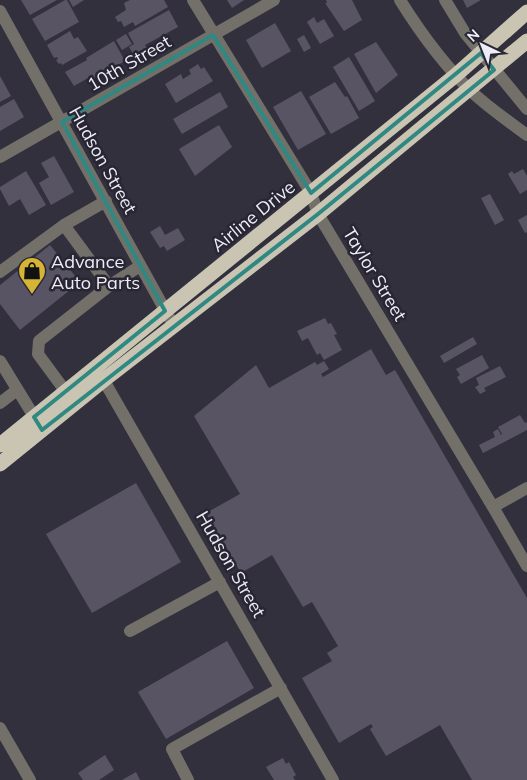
<svg xmlns="http://www.w3.org/2000/svg" width="527" height="780" font-family="Mulish,sans-serif">
<rect width="100%" height="100%" fill="#33303e"/>
<path fill="#585464" d="M21 0H57L30 15Z
M65 0H67L79 22 45 41 32 19Z
M69 0H84L73 7Z
M130 0H164L168 7 135 26 133 22 124 27 121 21 118 22 115 17 126 10 124 3Z
M227 0H244L232 8Z
M326 0H352L362 20 344 31 325 3H327Z
M463 0H481L467 8Z
M169 10 178 27 145 45 150 53 137 60 129 47 134 44 128 33Z
M314 17 317 23 324 19 334 36 320 44 307 22Z
M275 23 291 51 262 68 246 40Z
M70 31 74 39 78 37 87 51 62 65 61 63 59 64 56 60 58 59 57 57 54 58 47 45Z
M126 34 132 44 122 50 116 40Z
M304 35 311 48 304 52 297 39Z
M114 41 125 61 92 80 90 77 74 86 65 72 87 60 86 58Z
M376 42 398 75 376 93 354 54Z
M349 57 375 101 359 111 333 67Z
M198 64 201 69 204 67 213 81 176 103 165 84 181 74 183 79 191 74 189 70Z
M0 76 11 96 0 102Z
M335 82 345 97 347 96 359 118 331 134 309 97Z
M301 91 326 134 298 150 273 107Z
M220 92 228 107 182 134 173 119Z
M14 99 24 117 0 131V107Z
M219 125 232 147 195 176 179 149Z
M54 156 74 192 51 205 39 183 49 177 41 163Z
M523 169 527 176V190L520 194 508 174 512 171 514 174Z
M26 171 46 205 29 215 20 199 9 206 0 189V187Z
M490 194 504 220 495 225 481 198Z
M527 215V232L525 233 518 220Z
M160 226 165 235 178 228 185 240 167 251 164 246 160 248 150 232Z
M50 245 80 282 20 330 0 304V285Z
M325 318 328 324 331 323 337 334 334 335 342 350 324 360 320 353 317 355 308 338 302 341 297 331Z
M473 337 477 344 444 363 440 356Z
M371 349 386 375 395 370 527 598V780H472L440 725 386 756 370 729 373 727 371 724 339 743 302 678 332 661 327 653 338 646 312 602 303 607 272 555 241 573 206 513 240 494 194 416 256 365 269 388 315 362 317 365 324 361 329 369 321 374 323 377Z
M482 355 489 368 461 384 457 377 460 375 456 369Z
M500 366 506 377 484 388 486 391 480 394 475 387 479 385 476 378Z
M520 415 525 423 527 422V430L483 453 479 445 495 437 493 432 498 429 501 435 502 434 498 427Z
M136 483 181 562 92 613 46 534Z
M227 641 254 688 166 739 138 692Z
M105 755 114 770 99 780H83L78 773Z
M283 758 286 764 289 762 296 775 293 777 295 780H274L266 767Z
M136 772 140 780H122Z"/>
<g fill="none" stroke-linecap="round" stroke-linejoin="round">
<path stroke="#727068" stroke-width="12" d="M193 0 311 193 318 214 493 507 527 566
M400 0C420 32 444 65 472 92 489 108 508 121 527 135
M445 0 465 33 527 109
M0 11 170 319
M0 157 274 0
M64 225 106 201
M0 272 64 225 109 286 39 341 38 354 66 392
M109 286 140 266
M0 361 38 423
M99 372 333 780
M0 403 17 390
M493 507 527 488
M130 631 220 582
M0 728 30 780
M188 780 172 749 281 688"/>
<path stroke="#cac4b2" stroke-width="15" d="M0 445 456 75 527 12
M0 464 105 379 318 214 527 41"/>
</g>
<path fill="none" stroke="#308882" stroke-width="4" stroke-linejoin="round" d="M213 35 311 193 481 53 494 70 318 214 42 430 34 417 165 311 62 122Z"/>
<defs>
<symbol id="shop-pin" viewBox="-11 -11 22 30"><path d="M0 17L-7.5 6A9.5 9.5 0 1 1 7.5 6Z" fill="#d6b534" stroke="#292634"/><path d="M-5-2.5h2.3a2.7 3.5 0 0 1 5.4 0H5L5.5 6h-11ZM-1.5-2.5h3a1.5 2.3 0 0 0-3 0Z" fill="#111"/></symbol>
</defs>
<g fill-rule="evenodd">
<use href="#shop-pin" x="16" y="255" width="32" height="43"/>
</g>
<g text-anchor="middle" dominant-baseline="central" stroke-width="5" stroke-linejoin="round" paint-order="stroke">
<g font-size="18" fill="#eeecf6" stroke="#292634">
<text transform="translate(129 63) rotate(-30)">10th Street</text>
<text transform="translate(103 160) rotate(61)">Hudson Street</text>
<text transform="translate(253 216) rotate(-39)">Airline Drive</text>
<text transform="translate(375 274) rotate(59)">Taylor Street</text>
<text transform="translate(231 564) rotate(60)">Hudson Street</text>
</g>
<g font-size="18" fill="#eeecf6" stroke="#292634" text-anchor="start">
<text x="51" y="261">Advance<tspan x="51" dy="21">Auto Parts</tspan></text>
</g>
</g>
<g transform="translate(482 45) rotate(317)" stroke="#292634" stroke-width="4" paint-order="stroke">
<path d="M0-4L9 19L0 12L-9 19Z" fill="#eeecf6"/>
<text y="-8" font-size="14" font-weight="bold" text-anchor="middle" fill="#eeecf6">N</text>
</g>
</svg>
